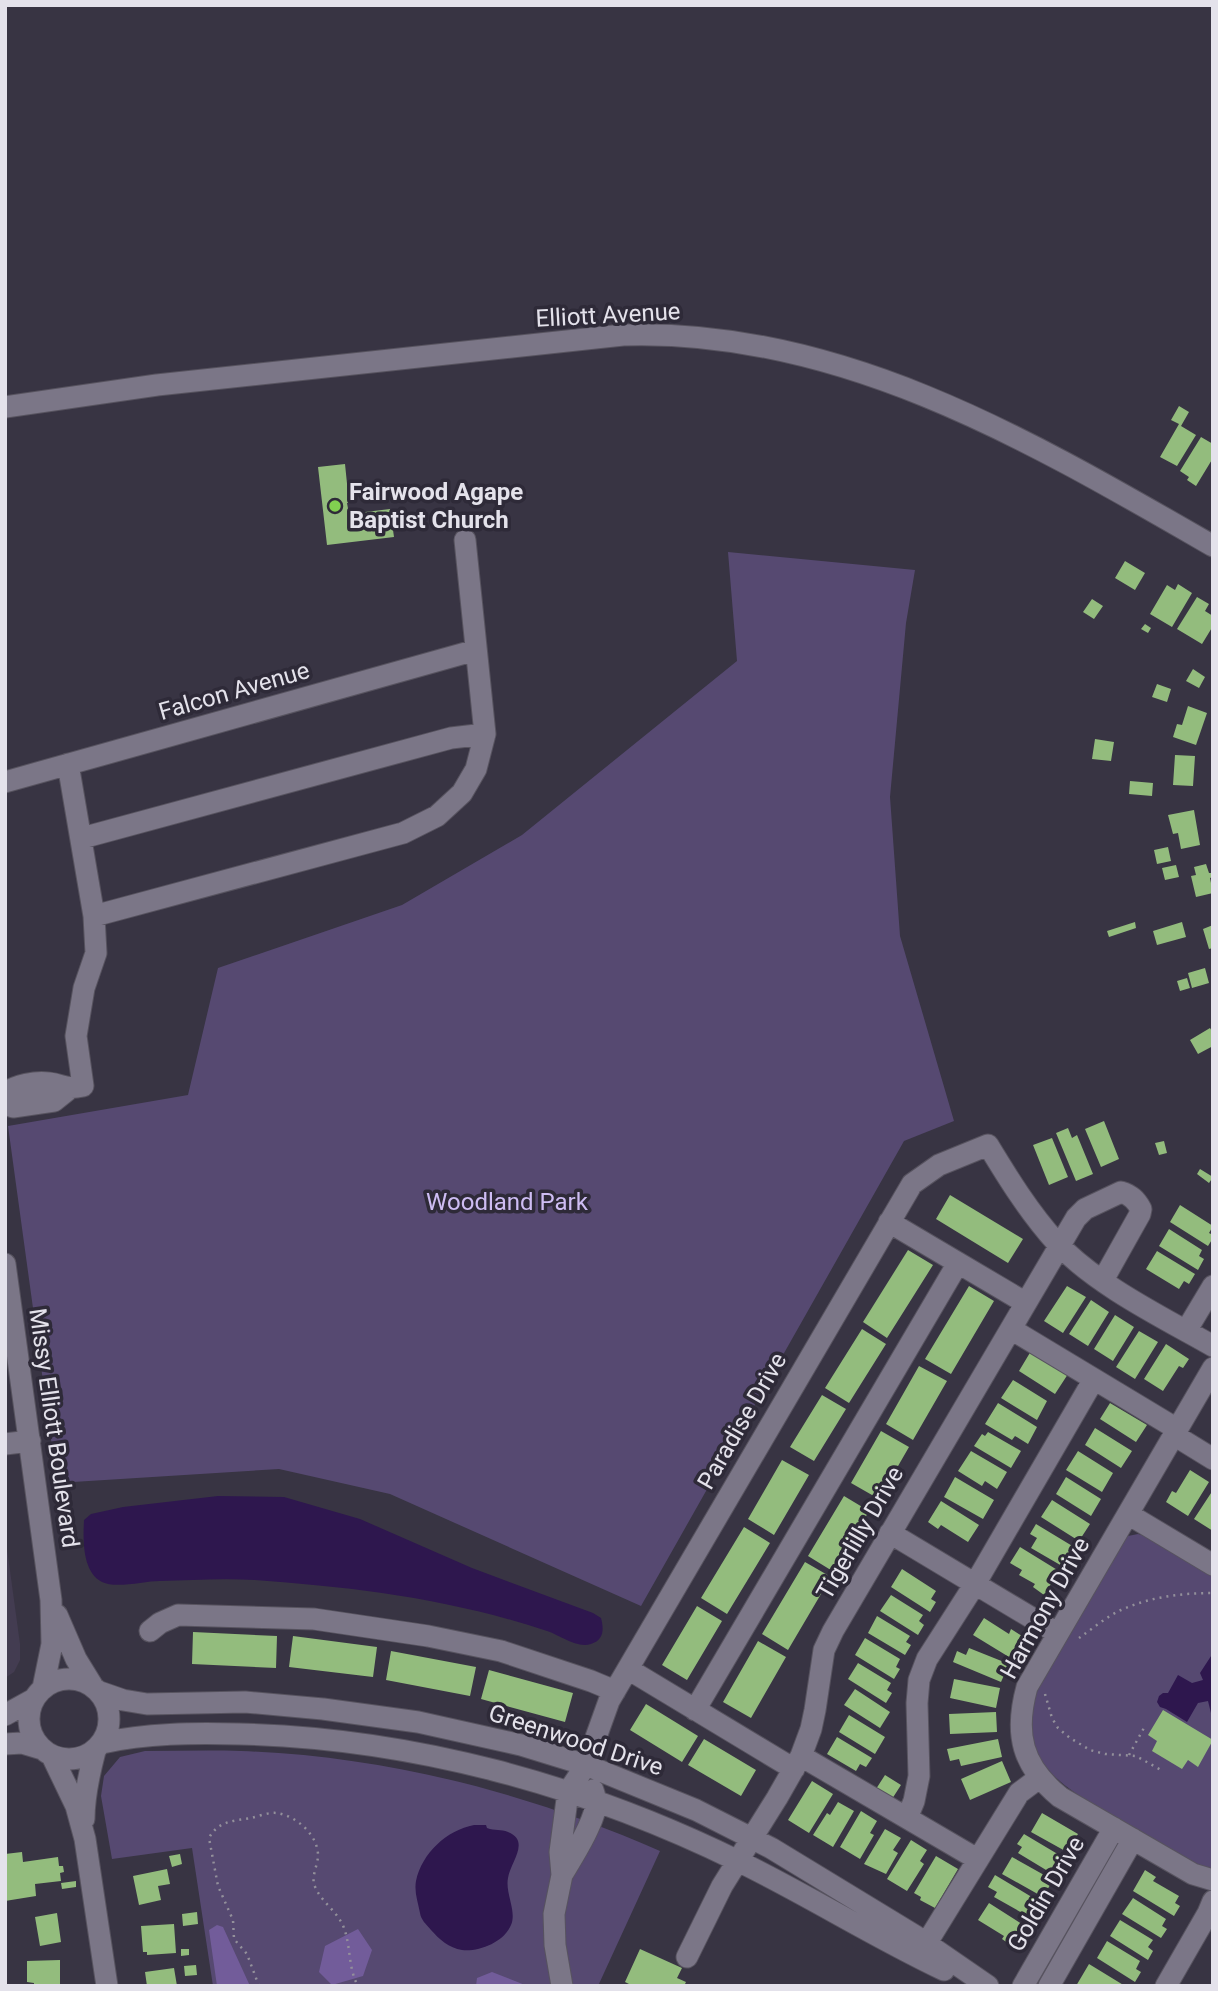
<svg xmlns="http://www.w3.org/2000/svg" width="1218" height="1991" font-family="Roboto,sans-serif">
<rect width="100%" height="100%" fill="#383443"/>
<path fill="#433c51" d="M5 1534 20 1644V1660L14 1672 5 1678Z"/>
<path fill="#564971" d="M728 552 915 570 906 623 890 797 900 936 954 1121 904 1141 641 1606 390 1494 279 1469 57 1483 8 1126 188 1095 218 968 402 905 522 835 737 661Z
M1138 1534 1145 1536 1213 1576V1869C1184 1862 1157 1842 1132 1827 1072 1791 1008 1767 1039 1683L1120 1543 1128 1536Z
M145 1751C177 1751 209 1750 241 1751 386 1756 529 1793 660 1851L598 1986H213L192 1848 112 1859 101 1796 104 1776 120 1757Z"/>
<path fill="#725c9a" d="M217 1925 223 1927 250 1986H217L209 1930Z
M358 1929 372 1950 363 1976 332 1985 319 1972 325 1946Z
M492 1972 525 1985 526 1986H476L477 1978Z"/>
<path fill="#2e174e" d="M218 1496 284 1497 360 1519 472 1568 593 1613 601 1618C604 1629 604 1640 591 1644 577 1649 560 1635 547 1631 493 1613 437 1601 382 1593 340 1587 297 1583 255 1580 224 1578 191 1580 160 1581 144 1581 116 1589 102 1582 82 1572 83 1539 84 1520L91 1514 123 1507Z
M1213 1653V1721L1208 1701 1198 1703 1187 1722 1166 1709 1160 1707 1157 1702 1159 1696 1163 1693H1168L1178 1675 1192 1683 1203 1680 1200 1673Z
M474 1825H486L487 1828C495 1831 501 1829 508 1832 531 1841 510 1863 508 1878 505 1893 517 1911 511 1925 504 1942 479 1952 462 1950 449 1948 439 1939 431 1930 426 1924 421 1920 420 1913 418 1902 414 1892 416 1881 422 1853 447 1830 474 1825Z"/>
<path fill="#93bc7d" d="M1179 406 1189 412 1181 426 1196 435 1177 466 1160 457 1179 424 1171 420Z
M1201 437 1213 444V458L1196 486 1187 480 1189 477 1180 471Z
M345 464 349 503H347L349 514 390 509 394 537 327 545 318 467Z
M1125 561 1145 573 1135 590 1115 578Z
M1178 584 1192 593 1172 627 1150 614 1167 585 1175 590Z
M1197 597 1209 604 1205 611 1213 616V626L1202 644 1177 629Z
M1092 599 1103 606 1094 619 1083 612Z
M1145 624 1151 628 1148 633 1141 629Z
M1193 669 1205 677 1199 688 1186 681Z
M1157 684 1171 689 1167 702 1152 697Z
M1188 706 1207 713 1196 745 1173 737 1177 724 1182 725Z
M1095 739 1114 742 1111 761 1092 759Z
M1175 755 1195 756 1193 786 1173 785Z
M1130 781 1153 783 1152 796 1129 794Z
M1194 810 1200 845 1181 849 1178 833 1173 834 1168 815Z
M1168 847 1171 861 1157 864 1154 850Z
M1206 864 1209 873H1212L1213 875V877L1210 878 1213 893 1196 897 1191 876 1196 875 1194 867Z
M1176 865 1179 877 1165 880 1162 868Z
M1135 922 1136 928 1109 937 1107 931Z
M1182 922 1186 937 1157 945 1153 931Z
M1213 925V948L1209 949 1203 929Z
M1205 968 1209 983 1192 988 1188 973Z
M1187 978 1190 988 1180 991 1177 981Z
M1210 1028 1213 1033V1046L1198 1054 1190 1040Z
M1104 1121 1119 1159 1101 1167 1085 1129Z
M1068 1128 1072 1138 1077 1135 1093 1174 1076 1181 1056 1133Z
M1052 1138 1068 1177 1049 1185 1033 1145Z
M1164 1141 1167 1153 1159 1155 1155 1143Z
M1200 1169 1213 1177 1209 1183 1197 1174Z
M950 1195 1023 1239 1008 1263 936 1219Z
M1180 1205 1213 1226 1209 1233 1213 1235V1238L1208 1246 1170 1222Z
M1169 1229 1202 1250 1199 1256 1204 1259 1198 1270 1159 1246Z
M908 1250 933 1265 887 1338 863 1322Z
M1157 1251 1195 1274 1189 1284 1184 1281 1179 1289 1146 1269Z
M969 1286 994 1301 951 1374 925 1359Z
M1067 1286 1086 1297 1063 1333 1044 1321Z
M1091 1300 1109 1312 1088 1346 1069 1334Z
M1115 1315 1134 1327 1113 1361 1094 1349Z
M862 1329 886 1344 849 1403 825 1388Z
M1139 1331 1158 1342 1135 1379 1116 1367Z
M1166 1344 1189 1359 1183 1368 1179 1366 1163 1391 1144 1379Z
M1031 1351 1068 1374 1055 1394 1019 1371Z
M919 1366 947 1381 913 1440 886 1424Z
M1013 1380 1047 1401 1037 1420 1001 1398Z
M822 1395 846 1409 814 1461 790 1447Z
M998 1403 1037 1427 1028 1444 1015 1436 1012 1440 985 1424Z
M1110 1403 1147 1425 1136 1442 1100 1419Z
M1095 1428 1132 1451 1121 1468 1085 1445Z
M881 1431 909 1447 879 1499 851 1483Z
M988 1432 1021 1451 1011 1468 974 1446 982 1434 985 1436Z
M971 1451 1007 1472 997 1489 985 1481 982 1486 958 1471Z
M1078 1451 1113 1473 1102 1492 1066 1470Z
M782 1460 809 1475 774 1535 748 1519Z
M1190 1470 1209 1482 1188 1516 1166 1502 1172 1491 1176 1493Z
M955 1477 994 1500 983 1519 944 1497Z
M1066 1477 1101 1499 1091 1516 1056 1494Z
M1213 1490V1531L1194 1519Z
M844 1496 869 1511 834 1572 808 1556Z
M1052 1500 1090 1524 1079 1541 1041 1517Z
M941 1501 979 1525 968 1542 941 1525 938 1529 928 1522Z
M1036 1524 1074 1547 1062 1566 1031 1548 1037 1538 1030 1534Z
M744 1527 770 1543 727 1614 701 1598Z
M1020 1547 1059 1571 1044 1595 1033 1587 1035 1584 1019 1575 1022 1570 1010 1563Z
M805 1562 831 1577 788 1650 762 1634Z
M902 1569 936 1591 931 1599 936 1602 930 1612 891 1587Z
M891 1595 923 1615 919 1621 924 1625 918 1635 880 1611Z
M697 1606 722 1621 687 1680 662 1665Z
M877 1616 910 1636 906 1642 911 1645 905 1655 868 1633Z
M984 1618 1009 1634 1011 1629 1022 1636 1009 1657 973 1635Z
M193 1632 277 1636 276 1668 192 1664Z
M293 1636 377 1647 373 1677 289 1667Z
M865 1638 900 1659 896 1667 900 1669 894 1679 855 1655Z
M758 1641 786 1657 751 1718 723 1702Z
M969 1648 1009 1664 1001 1682 953 1662 957 1651 966 1655Z
M391 1651 476 1667 470 1696 386 1680Z
M858 1663 891 1683 887 1690 892 1693 886 1703 848 1679Z
M489 1670 573 1693 565 1722 481 1699Z
M954 1679 1000 1688 996 1708 950 1698Z
M855 1689 890 1712 880 1728 844 1705Z
M646 1704 698 1736 682 1762 630 1730Z
M1163 1710 1213 1740 1198 1767 1188 1760 1182 1769 1152 1751 1157 1741 1148 1735Z
M996 1712 997 1732 950 1734 949 1714Z
M849 1715 885 1737 875 1754 839 1732Z
M837 1737 872 1758 866 1767 860 1764 856 1771 827 1754Z
M704 1739 756 1770 741 1796 688 1765Z
M998 1739 1002 1757 961 1766 959 1759 950 1761 947 1749Z
M1002 1761 1011 1782 970 1800 961 1779Z
M885 1775 901 1785 892 1799 876 1789Z
M812 1781 833 1794 809 1833 788 1820Z
M838 1802 854 1811 833 1847 813 1835 827 1813 830 1815Z
M861 1811 877 1821 870 1833 874 1835 860 1859 840 1847Z
M1042 1813 1078 1834 1067 1852 1031 1832Z
M885 1829 901 1838 893 1850 898 1853 886 1874 864 1864Z
M1024 1834 1066 1859 1056 1876 1018 1853 1022 1847 1017 1844Z
M911 1840 927 1850 920 1861 924 1864 907 1891 887 1879Z
M22 1852 23 1862 58 1857 59 1866H63L64 1872 60 1873 61 1881 35 1884 36 1896 5 1901V1854Z
M180 1854 182 1864 172 1867 169 1856Z
M936 1856 958 1869 935 1908 920 1900 921 1897 914 1893Z
M1012 1857 1053 1880 1043 1897 1002 1874Z
M167 1869 170 1884 158 1886 161 1900 139 1905 133 1876Z
M1145 1870 1156 1877 1153 1881 1179 1896 1175 1903 1180 1906 1174 1916 1133 1891Z
M995 1875 1040 1902 1031 1918 994 1897 997 1892 988 1887Z
M76 1881V1887L62 1889 61 1883Z
M1133 1898 1166 1919 1162 1926 1167 1929 1161 1938 1122 1914Z
M989 1903 1025 1926 1012 1946 1002 1939 1004 1936 978 1920Z
M197 1912 198 1924 183 1926 182 1914Z
M57 1913 61 1942 40 1946 35 1917Z
M1120 1920 1153 1940 1148 1947 1153 1951 1148 1960 1110 1936Z
M174 1924 176 1953 147 1955V1952H143L141 1926Z
M1107 1941 1140 1961 1136 1969 1141 1972 1135 1982 1097 1958Z
M181 1949H189V1955L181 1956Z
M640 1949 682 1968 677 1978 686 1982 684 1986H633L625 1982Z
M60 1960V1986H34V1983L27 1982V1961Z
M1089 1964 1125 1986H1076Z
M196 1965 197 1975 185 1976 184 1966Z
M174 1968 177 1986H147L145 1972Z"/>
<g fill="none" stroke-linecap="round" stroke-linejoin="round">
<defs>
<path id="minor" d="M5 407 157 385 623 335C840 328 1031 441 1213 546
M5 782 476 650
M82 838 451 738 485 734
M94 916 403 833 437 816 462 793 476 769 485 734 465 540
M5 1093C16 1085 36 1081 49 1083 64 1085 65 1090 83 1086L76 1036 84 988 96 953 94 916 68 764
M5 1104 13 1107 54 1101 69 1089
M889 1222 1026 1303
M5 1264 51 1600 52 1644 43 1688
M1011 1329 1177 1429
M1186 1331 1213 1286
M1213 1368 1027 1687C1014 1734 1022 1766 1060 1797L1193 1874 1213 1880
M1174 1435 1213 1459
M5 1444 30 1441
M1128 1514 1213 1565
M890 1533 1057 1633
M57 1615 76 1659 92 1685
M150 1631 160 1623 178 1615 314 1619 428 1636 501 1651 591 1681 615 1691
M628 1669 794 1769
M29 1719a40 40 0 1 1 80 0a40 40 0 1 1-80 0Z
M100 1692 123 1700 147 1704 245 1702 323 1709 418 1722 521 1745 586 1765 696 1810 771 1848 914 1935 988 1986
M695 1710 958 1263
M5 1715 34 1699
M102 1743C147 1733 193 1733 239 1734 412 1738 583 1785 738 1861 808 1895 874 1937 944 1970
M5 1744 22 1743 42 1749
M52 1756 76 1806 85 1839 107 1986
M801 1756 977 1859
M907 1818 914 1801 919 1776 917 1703 919 1680 927 1659 975 1584 1094 1379
M84 1819C84 1796 89 1774 95 1751
M562 1875C572 1858 596 1821 596 1802 596 1798 594 1794 593 1790
M926 1944 1019 1793 1039 1778
M687 1957 722 1886 777 1798 801 1756 811 1729 815 1710 824 1650 833 1631 1076 1218 1085 1209 1121 1192C1131 1195 1136 1200 1141 1209L1140 1214 1103 1280
M562 1986 555 1945 554 1914 562 1875 560 1852 568 1792 586 1765 609 1701 912 1184 939 1165 988 1145C1008 1178 1029 1212 1056 1242 1096 1285 1162 1317 1213 1346
M1023 1986 1114 1828
M1049 1986 1133 1839
M1166 1986 1208 1913 1213 1901"/>
</defs>
<use href="#minor" stroke="#57535f" stroke-width="23"/>
<path stroke="#93909b" stroke-width="2.5" stroke-dasharray="2 5" stroke-linecap="butt" d="M1079 1638C1092 1629 1106 1617 1121 1610 1150 1597 1181 1593 1213 1593
M1045 1694 1052 1718 1058 1728 1070 1738 1090 1750 1105 1754 1136 1756 1161 1770
M1129 1755 1145 1726
M259 1986 247 1954 234 1939 233 1920 218 1886 209 1838C218 1821 233 1821 251 1818 259 1816 269 1812 277 1813 297 1816 319 1836 318 1857 317 1866 312 1876 314 1884 320 1902 338 1911 344 1928 351 1947 348 1968 358 1986"/>
<use href="#minor" stroke="#7b7687" stroke-width="21"/>
</g>
<circle fill="#81d050" stroke="#2e2a38" stroke-width="2.5" cx="335" cy="506" r="7"/>
<g text-anchor="middle" dominant-baseline="central" stroke-width="7" stroke-linejoin="round" paint-order="stroke">
<g font-size="24" fill="#e4e2eb" stroke="#2e2a38">
<text transform="translate(608 315) rotate(-3)">Elliott Avenue</text>
<text transform="translate(234 691) rotate(-16)">Falcon Avenue</text>
<text transform="translate(742 1421) rotate(-60)">Paradise Drive</text>
<text transform="translate(54 1428) rotate(82)">Missy Elliott Boulevard</text>
<text transform="translate(860 1533) rotate(-60)">Tigerlilly Drive</text>
<text transform="translate(1045 1608) rotate(-61)">Harmony Drive</text>
<text transform="translate(576 1740) rotate(18)">Greenwood Drive</text>
<text transform="translate(1046 1894) rotate(-60)">Goldin Drive</text>
</g>
<g font-size="24" font-weight="bold" fill="#e4e2eb" stroke="#2e2a38" text-anchor="start">
<text x="349" y="492">Fairwood Agape<tspan x="349" dy="28">Baptist Church</tspan></text>
</g>
<g font-size="24" fill="#cebdf3" stroke="#2e2a38">
<text x="507" y="1202">Woodland Park</text>
</g>
</g>
<rect width="1218" height="1991" fill="none" stroke="#e4e2eb" stroke-width="14"/>
</svg>
